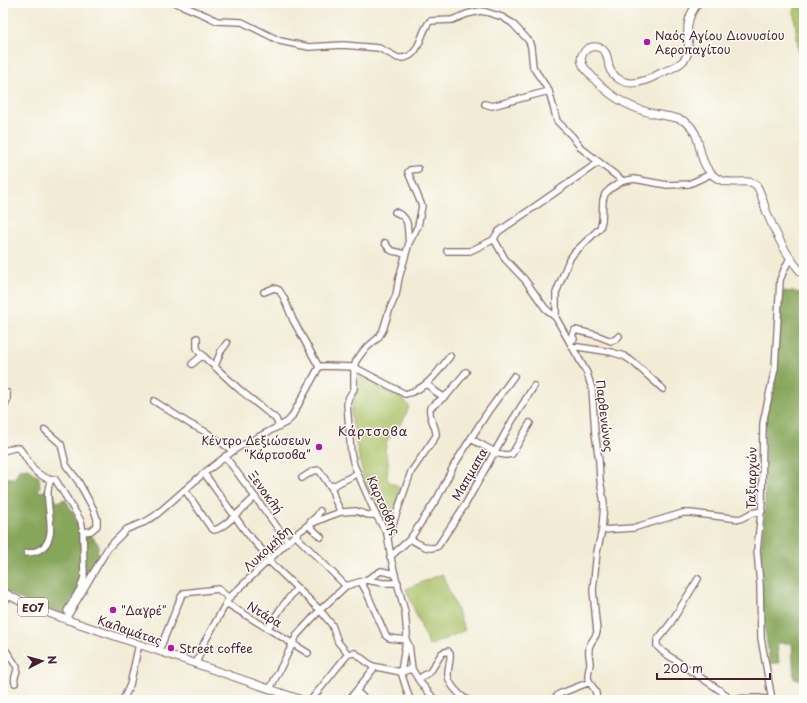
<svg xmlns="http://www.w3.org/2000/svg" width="807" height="703" font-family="'Playpen Sans',sans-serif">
<rect width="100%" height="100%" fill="#fdfcf7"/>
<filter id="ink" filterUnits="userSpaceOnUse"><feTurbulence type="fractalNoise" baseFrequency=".025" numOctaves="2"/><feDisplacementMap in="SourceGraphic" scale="8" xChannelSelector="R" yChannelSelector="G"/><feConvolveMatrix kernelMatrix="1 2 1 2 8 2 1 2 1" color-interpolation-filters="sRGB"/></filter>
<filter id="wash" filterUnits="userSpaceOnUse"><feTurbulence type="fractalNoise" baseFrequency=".012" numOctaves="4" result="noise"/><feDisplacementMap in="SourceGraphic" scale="16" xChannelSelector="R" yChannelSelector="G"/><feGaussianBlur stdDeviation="0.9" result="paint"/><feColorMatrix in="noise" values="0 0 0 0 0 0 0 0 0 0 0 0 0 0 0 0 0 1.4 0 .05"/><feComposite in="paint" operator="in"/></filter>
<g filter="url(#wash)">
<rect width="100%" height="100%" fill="#f2ecd6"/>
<path fill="#a8c065" stroke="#797048" d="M793 3H804V98Z
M358 371 362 372C376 381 402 393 409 407L403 421 393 432 387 441 385 450 388 462 387 479C390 484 397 483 399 488 402 495 390 520 383 522L379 517 374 504 363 475 355 439 351 415Z
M442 574 465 630 429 646 406 589Z"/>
<path fill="#86a65a" stroke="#686242" d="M804 26V236L802 229 804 223 800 146 804 114 801 41Z
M783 291 804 293V680L794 679 792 643H777L779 663 770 664 762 608 761 549 765 510V424L775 368Z
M29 468 35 475 39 477 40 486 38 491 42 492 47 489V495L54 494 56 502 65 499 74 514 80 533 86 536 90 534 99 545 97 552 103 555 62 614C43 607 18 602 3 588V478H15L19 469Z"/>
</g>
<g filter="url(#ink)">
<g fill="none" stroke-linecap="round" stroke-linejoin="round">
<defs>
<path id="minor" d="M176 3 207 16 217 21 242 22 280 41 309 47 343 45 379 48 398 58C421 60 419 33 430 21L452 20 467 14 480 11 486 12 502 17 512 23 529 41 531 47 533 67 549 91 557 121 572 136 581 148 623 181
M485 104 492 106 549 91
M395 212C412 219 406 227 409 243
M494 239 505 259 525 280 545 308 556 318
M385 243C394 257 395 248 405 255
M447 251H470L493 240 498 232 599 162
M264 292 274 288 279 290 284 298 293 320 319 367
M197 338V348L200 353 240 390 276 419 278 424V427
M570 342 574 339 572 335 575 330 596 335 611 341 616 339 619 336
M573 347H578L611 352 624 356 633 362 663 389
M192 364 203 355
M215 366 221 351 227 343
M427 384 436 392 444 397
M154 401 190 424 206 432 233 451
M3 411 7 400V393
M45 430 61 444 66 465 78 481 94 510 97 519V526L91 531 83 532
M471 439 495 452
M3 451 14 448H19C33 465 28 471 51 480
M494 453 506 455 512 454 530 423
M225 456 288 542
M204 473 246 532 270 559
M302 478 313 471 319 470 329 485 333 486 358 473
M331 486 335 500 341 512
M185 490 211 528 214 530C224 529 247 504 255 497
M310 522 317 516 320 511
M308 525 321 537
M602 530 633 528 683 513H690L740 519 752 513 762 511
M295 535 346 586
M388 538 411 472 436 436C437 426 428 418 430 408L448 394 466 372
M410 539C418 543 429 552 438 546L465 505 512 421 534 386
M27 553C31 553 35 552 39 550 63 538 40 500 51 480L55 479 81 521 83 532 84 577 80 589 67 611
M390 557 410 539 438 497 454 465 487 413 514 376
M269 561 320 610 332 625 338 642 348 654
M698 579 670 624 657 640V646L663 652 718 689 725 694 728 700
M366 580 381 571 395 574
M361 582 366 591 386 636 389 638 406 640 409 645 412 669
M3 599 11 597
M226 603 308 653
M66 619 108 548 127 529 145 522 156 515 204 473 237 448 287 422 291 418 319 367 323 366 354 367 405 394C426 390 438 372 450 356
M268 628 281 608 297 588
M3 646 17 667C18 673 13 676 15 683
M159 651 181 597 184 593 218 589 229 598
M348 654 355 653 372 666 401 672 412 669 420 682 435 700
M196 664 204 643 229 598 295 535 308 525 327 517 341 512 356 511 368 515H376
M418 679 430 672 442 653 448 651 450 654C451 660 448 666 448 673 447 683 459 695 467 700
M270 689 297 635 320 610 346 586 366 580 383 583H398
M356 691 366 700
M123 700 130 685 139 644
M311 700 348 654
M349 700 375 667
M410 700 401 672 407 634 405 612 392 563 387 534 376 515 354 465 351 453 347 404 349 397 354 389V367L356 361 364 350 378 338 383 330 389 311 396 295 399 278 409 243 418 226 422 206 408 172 410 170 418 169
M553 700 559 694 590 682
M596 700C598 687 589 687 588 677 588 673 589 669 590 664 590 658 587 651 590 645 592 640 596 637 597 632L593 590 597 552 602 530 604 503 600 480 599 461 595 433 592 389 587 373 556 318V293L569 260 574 253 600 228 602 221 603 200 605 194 610 189 623 181 634 179 667 185 689 184 711 174
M699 700 758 698 774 700
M772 700 761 638 760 585 757 550 762 503 763 423 775 368 780 280 784 270 790 258"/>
<path id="major" d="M698 3C693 9 689 17 688 25 686 37 693 53 682 62 676 67 668 70 661 73 652 78 642 83 632 83 622 83 612 76 609 67 608 62 608 56 605 52 600 45 589 45 584 52 578 59 583 67 589 73 605 93 627 107 651 113 661 116 675 116 684 121 703 132 696 156 709 171 724 191 747 176 756 185 761 190 764 206 767 213 776 235 787 258 804 275
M3 592 27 605 65 619 302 700"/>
</defs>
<use href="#minor" stroke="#856767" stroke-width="8"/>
<use href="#major" stroke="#856767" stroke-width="9"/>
<use href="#minor" stroke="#fff" stroke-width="5.5"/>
<use href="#major" stroke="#fff" stroke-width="7"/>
</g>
</g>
<g fill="#b5179e" stroke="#fdfcf7" stroke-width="1.5">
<circle cx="647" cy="42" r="4"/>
<circle cx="319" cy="447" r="4"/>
<circle cx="113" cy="610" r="4"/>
<circle cx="171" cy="648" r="4"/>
</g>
<g text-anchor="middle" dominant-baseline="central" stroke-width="3" stroke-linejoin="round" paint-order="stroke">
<rect fill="#fdfcf7" stroke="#806168" stroke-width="1" x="18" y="598" width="30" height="18" rx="3"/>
<g font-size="11" font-weight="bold" fill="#4a1f2b">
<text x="33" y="607">ΕΟ7</text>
</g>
<g font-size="12" fill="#4a1f2b" stroke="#fdfcf7" text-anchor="start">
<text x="655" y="35">Ναός Αγίου Διονυσίου<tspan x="655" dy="14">Αεροπαγίτου</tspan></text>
<text x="311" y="440" text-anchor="end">Κέντρο Δεξιώσεων<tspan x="311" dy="14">"Κάρτσοβα"</tspan></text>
<text x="121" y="610">"Δαγρέ"</text>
<text x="179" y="648">Street coffee</text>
</g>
<g font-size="12" fill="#4a1f2b" stroke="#fdfcf7">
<text transform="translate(605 416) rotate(83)">Παρθενώνος</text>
<text transform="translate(469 474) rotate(-60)">Μαπμαπα</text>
<text transform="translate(751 478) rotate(-89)">Ταξιαρχών</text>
<text transform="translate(266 492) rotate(54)">Ξενοκλή</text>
<text transform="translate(384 505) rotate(66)">Καρτσόβης</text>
<text transform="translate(267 548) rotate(-43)">Λυκομήδη</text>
<text transform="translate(265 614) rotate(31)">Ντάρα</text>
<text transform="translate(130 630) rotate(19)">Καλαμάτας</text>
</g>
<g font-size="13" letter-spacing="1" fill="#4a1f2b" stroke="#fdfcf7">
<text x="373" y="430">Κάρτσοβα</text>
</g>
</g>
<rect width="807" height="703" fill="none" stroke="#fdfcf7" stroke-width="16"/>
<g transform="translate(42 661) rotate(84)" stroke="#fdfcf7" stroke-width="3" paint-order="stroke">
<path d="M0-3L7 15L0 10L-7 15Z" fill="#4a1f2b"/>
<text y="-6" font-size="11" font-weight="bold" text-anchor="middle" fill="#4a1f2b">N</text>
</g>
<path d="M657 673v6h113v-6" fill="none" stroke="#4a1f2b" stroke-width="2"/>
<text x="663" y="673" font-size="12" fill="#4a1f2b" stroke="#fdfcf7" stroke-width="3" paint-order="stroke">200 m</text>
</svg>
